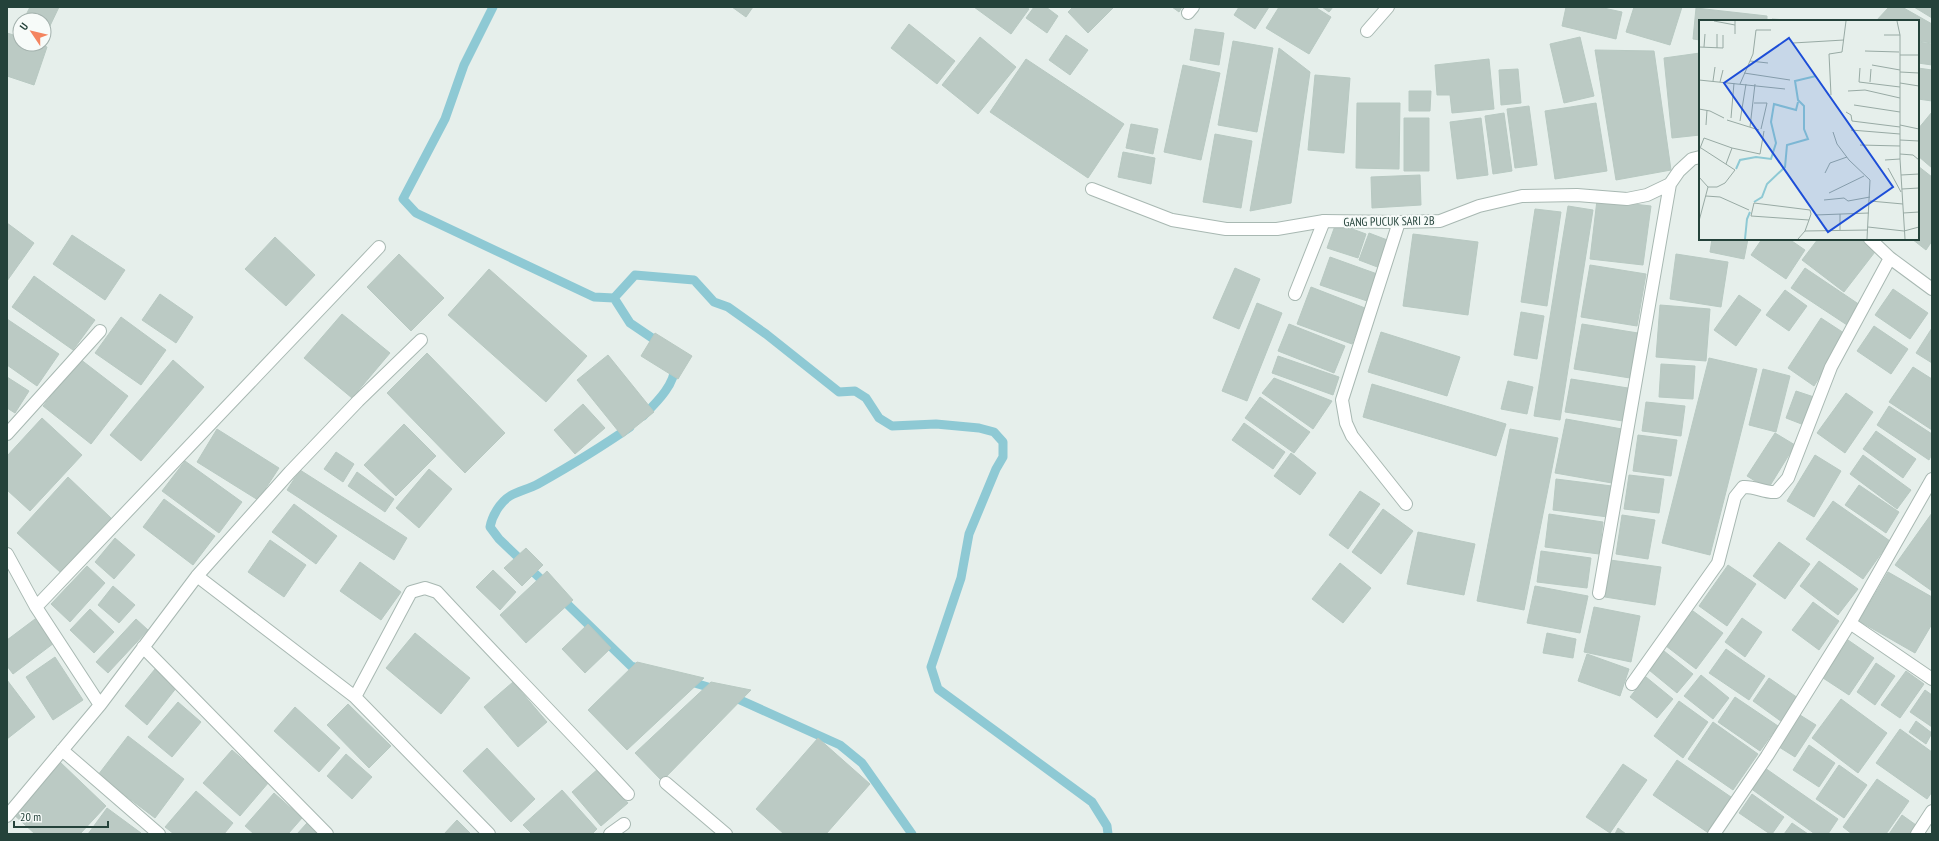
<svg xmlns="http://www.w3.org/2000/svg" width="1939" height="841" font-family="'PT Sans Narrow',sans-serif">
<rect width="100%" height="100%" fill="#e6efeb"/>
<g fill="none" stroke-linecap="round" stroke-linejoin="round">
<path stroke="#8ec9d4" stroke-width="9" d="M493 7 464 65 445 119 403 199 416 213 594 297 614 298 635 275 694 280 714 302 728 307 766 334 839 392 855 391 866 398 879 418 892 426 936 424 979 428 994 432 1003 442V457L996 469 969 534 961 578 931 667 938 689 1092 802 1107 826 1108 834
M614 298 630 323 661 344
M643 416C656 403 676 384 675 364
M548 586 499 539 490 527C492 516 500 502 510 496 518 491 529 489 538 484 570 466 600 448 630 427
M560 597 631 666 643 669
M688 681 718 690
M729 695 840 745 862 763 912 834"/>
</g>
<path fill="#bbcac4" stroke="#b8c9c2" d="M30 7H59L48 30 44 28V20L24 19Z
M732 7H753L746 17Z
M974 7H1025L1029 9 1011 34Z
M1034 7H1046L1058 16 1047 33 1026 18Z
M1073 7H1114L1088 33 1068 12Z
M1172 7H1182L1179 12Z
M1239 7H1269L1255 29 1234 15Z
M1279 7H1315L1331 17 1309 54 1266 28Z
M1322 7H1333L1329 12Z
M1566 7H1599L1622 12 1616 39 1562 26Z
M1634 7H1682L1670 45 1626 32Z
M1889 7H1902L1932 24V43L1918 41V21H1876Z
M1914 7H1932V18Z
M1696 8 1767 16V21H1700V40L1693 39Z
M1772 19 1801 21H1772Z
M909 24 955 61 937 84 891 48Z
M1195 29 1224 33 1219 65 1190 60Z
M7 33 20 37V44H39L47 47 34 85 7 76Z
M1066 35 1088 50 1070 75 1049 60Z
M980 37 1016 67 978 114 942 85Z
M1580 37 1594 96 1564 103 1550 44Z
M1233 41 1273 48 1257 132 1218 125Z
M1918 42 1932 44V65L1918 63Z
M1279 48 1310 72 1291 203 1250 211Z
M1595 50 1654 51 1671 170 1616 180Z
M1700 53V135L1672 138 1664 58Z
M1026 59 1124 124 1088 178 990 112Z
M1489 59 1494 109 1452 113 1450 95H1437L1435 65Z
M1183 65 1220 73 1201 160 1164 152Z
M1918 68 1932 70V101L1918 99Z
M1518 69 1521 103 1501 105 1499 70Z
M1315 75 1350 78 1344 153 1308 150Z
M1409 91H1431L1430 111H1409Z
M1357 103H1400L1399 169 1356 168Z
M1596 103 1607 171 1555 179 1545 111Z
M1529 106 1537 165 1515 168 1507 109Z
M1932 112V168L1918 156V129Z
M1504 113 1512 171 1493 174 1485 116Z
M1404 118H1429V171H1404Z
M1481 118 1488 175 1457 179 1450 122Z
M1131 124 1158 129 1153 154 1126 148Z
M1215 134 1252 141 1241 208 1203 202Z
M1123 152 1155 158 1151 184 1118 177Z
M1918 166 1932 177V241L1926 250 1912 239H1918Z
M1420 175 1421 205 1372 208 1371 177Z
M1597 200 1651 206 1643 265 1590 259Z
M1568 206 1593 210 1560 420 1534 416Z
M1535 209 1561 212 1547 306 1521 302Z
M7 223 34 243 7 281Z
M1336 223 1366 234 1358 258 1327 248Z
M1369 233 1390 241 1380 268 1359 260Z
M1413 234 1478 242 1468 315 1403 306Z
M72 235 125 270 105 300 53 264Z
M275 237 315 275 286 306 245 269Z
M1712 239H1748L1744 259 1710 252Z
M1762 239H1789L1805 250 1786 279 1751 255Z
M1818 239H1866L1878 248 1844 292 1802 260Z
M399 254 444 298 411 331 367 287Z
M1676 254 1728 262 1721 307 1670 299Z
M1330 257 1380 275 1370 302 1320 285Z
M1590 265 1646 274 1637 326 1581 317Z
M1235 268 1260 279 1239 329 1213 318Z
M1805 268 1860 305 1847 325 1791 288Z
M489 269 587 356 546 402 448 315Z
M34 276 95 320 73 350 12 307Z
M1311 287 1365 308 1352 344 1297 324Z
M1893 289 1928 313 1910 339 1875 315Z
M1785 290 1807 306 1789 331 1766 315Z
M160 294 193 317 176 343 142 320Z
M1739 295 1761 310 1736 346 1714 330Z
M1257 303 1282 313 1247 401 1222 391Z
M1660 305 1710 309 1706 361 1656 357Z
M1521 312 1544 316 1537 359 1514 355Z
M342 314 390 353 352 398 304 358Z
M121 317 166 350 141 385 95 353Z
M1821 318 1847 335 1814 386 1788 368Z
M7 319 59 354 37 386 7 365Z
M1289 324 1345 346 1334 373 1278 351Z
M1582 324 1638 333 1630 378 1574 369Z
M1874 326 1908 349 1891 374 1857 351Z
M1932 328V363L1916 353Z
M1381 332 1460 357 1447 396 1368 372Z
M655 333 692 356 678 379 641 356Z
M427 353 505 433 465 473 387 393Z
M608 355 654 412 623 437 577 380Z
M1278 356 1339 377 1333 395 1272 373Z
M1709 358 1757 369 1710 555 1662 543Z
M80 359 128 396 91 444 43 406Z
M173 360 204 387 141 461 110 435Z
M1661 364 1695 366 1693 399 1659 397Z
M1913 367 1932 379V430L1889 402Z
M1763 369 1790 376 1776 432 1749 425Z
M7 377 29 391 15 413 7 408Z
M1274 378 1332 401 1313 429 1262 393Z
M1571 379 1628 388 1623 421 1565 412Z
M1508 381 1533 387 1527 414 1501 409Z
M1372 384 1506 424 1496 456 1363 417Z
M1796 391 1814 397 1804 425 1786 418Z
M1846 393 1873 412 1845 453 1817 433Z
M1260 397 1310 432 1294 453 1245 418Z
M1646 402 1685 406 1681 436 1642 431Z
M583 404 605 428 575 454 554 430Z
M1889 406 1932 434V454L1929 460 1877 425Z
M42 418 82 455 30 511 7 490V456Z
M1566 419 1622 429 1612 483 1555 473Z
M1244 423 1285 452 1273 469 1232 440Z
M404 424 436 456 396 496 364 465Z
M217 429 279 468 258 500 197 462Z
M1510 429 1558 438 1524 610 1477 601Z
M1876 431 1916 459 1903 478 1863 449Z
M1775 433 1795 445 1768 489 1747 476Z
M1638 435 1677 440 1671 476 1633 471Z
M336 452 354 464 343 482 324 469Z
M1291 453 1316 473 1300 495 1274 476Z
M1815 455 1841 471 1814 517 1787 501Z
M1863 455 1911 490 1897 509 1850 474Z
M185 461 242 502 219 533 162 491Z
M429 469 452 489 419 528 396 508Z
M300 470 407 538 394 560 287 490Z
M357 472 394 499 385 512 348 486Z
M1629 475 1664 479 1659 513 1624 509Z
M68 477 111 518 60 572 17 533Z
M1556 479 1612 486 1608 517 1553 510Z
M1859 485 1899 512 1886 533 1845 505Z
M1360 491 1380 504 1348 549 1329 535Z
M164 499 215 536 193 565 143 527Z
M1833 501 1890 541 1863 579 1806 539Z
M294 504 337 536 316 564 272 532Z
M1383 509 1413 531 1381 574 1352 552Z
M1932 513V591L1895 565Z
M1549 514 1603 522 1599 554 1545 547Z
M1622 515 1655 520 1648 559 1616 554Z
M1418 532 1475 544 1464 595 1407 584Z
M115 538 135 555 114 579 95 562Z
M270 540 306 565 284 597 248 572Z
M1779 542 1810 564 1785 599 1753 576Z
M526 548 543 565 522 586 504 568Z
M1541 551 1591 558 1587 588 1537 582Z
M1610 560 1661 567 1655 605 1605 597Z
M1819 561 1858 589 1838 615 1800 586Z
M360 562 401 592 381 620 340 591Z
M1340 563 1371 588 1343 623 1312 599Z
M1728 565 1756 584 1727 626 1699 606Z
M87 566 105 583 70 622 51 604Z
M493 570 516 592 500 610 476 587Z
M547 571 573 600 526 643 500 615Z
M1888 572 1932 597V624L1915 653 1859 621Z
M113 586 135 605 119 623 98 605Z
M1535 586 1588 596 1580 633 1527 623Z
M1813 602 1839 621 1819 650 1792 630Z
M1594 607 1640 616 1631 662 1584 652Z
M90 609 114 632 94 653 70 630Z
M1693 611 1723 633 1696 669 1666 646Z
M1742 618 1762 632 1745 657 1725 642Z
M35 619 54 643 13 674 7 666V640Z
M136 619 148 630 108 673 96 662Z
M588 624 611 648 585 673 562 649Z
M415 633 470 678 441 714 386 668Z
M1547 633 1576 639 1573 658 1543 653Z
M1848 640 1874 658 1849 695 1823 678Z
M1726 649 1765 676 1749 700 1709 673Z
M1664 651 1693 674 1677 693 1649 670Z
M1587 654 1629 669 1620 696 1578 681Z
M55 657 83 700 53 720 26 677Z
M637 662 704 678 627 750 588 710Z
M1876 663 1895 676 1875 705 1857 692Z
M155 669 177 687 147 725 125 706Z
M1906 671 1924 684 1900 718 1881 705Z
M1701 675 1729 698 1713 719 1684 696Z
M1646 677 1673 699 1657 718 1630 697Z
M1769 678 1798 698 1782 722 1753 701Z
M7 680 35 717 7 739Z
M513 682 547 722 518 747 484 707Z
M711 682 751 690 662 781 635 753Z
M1925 690 1932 695V727L1910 712Z
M1735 697 1778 726 1760 751 1718 722Z
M1841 699 1887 733 1858 773 1812 738Z
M1679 701 1708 722 1683 758 1654 736Z
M178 702 201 722 172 757 148 737Z
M348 704 391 746 369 768 327 725Z
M295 707 340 748 319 772 274 731Z
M1800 715 1816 725 1795 757 1779 747Z
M1916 721 1932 733 1926 744 1909 732Z
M1713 722 1758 754 1733 790 1688 759Z
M1900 729 1932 752V792L1927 799 1876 763Z
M128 736 184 779 155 818 98 775Z
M818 738 870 784 826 834H784L756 809Z
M1809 745 1835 763 1819 787 1793 770Z
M487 748 535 799 511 822 463 771Z
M232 750 269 782 240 816 203 783Z
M346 754 372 777 352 799 327 776Z
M1677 760 1731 797 1707 832 1653 795Z
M60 762 106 806 80 834H35L12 813Z
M1623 764 1647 780 1610 833 1586 817Z
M1839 765 1867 785 1844 818 1816 799Z
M599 768 628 803 601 826 572 792Z
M1765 768 1838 819 1828 834H1815L1750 788Z
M1877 779 1909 801 1886 834H1852L1843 827Z
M562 790 597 829 592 834H532L523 825Z
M196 791 233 823 224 834H174L165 827Z
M274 793 302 818 288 834H254L245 826Z
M1752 794 1784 817 1772 834H1770L1739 813Z
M107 808 141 833 140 834H88Z
M1902 815 1916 825 1910 834H1889Z
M457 820 471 834H444Z
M307 823 320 834H297Z
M1792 823 1808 834H1784Z
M1618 828 1626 834H1615Z"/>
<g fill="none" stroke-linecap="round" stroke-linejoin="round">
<defs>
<path id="lane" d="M1295 294 1324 221"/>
<path id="street" d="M1188 13 1193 7
M1367 31 1388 7
M1092 189 1172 220 1226 229H1277L1324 221 1399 222 1440 221 1479 206 1522 196 1577 195 1627 199 1647 195 1670 184 1679 171 1692 159 1700 157
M1399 222 1342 400 1346 423 1352 436 1406 504
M1870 239 1890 258 1932 289
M7 434 100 331
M7 554 36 607 100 705
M197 576 355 697 489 834
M1599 593 1670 184
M36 607 379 247
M1850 623 1932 679
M143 647 327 834
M1632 684 1718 563 1735 497 1743 487C1755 486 1764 493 1776 492L1788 478 1831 367 1890 258
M355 697 411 592 425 588 437 592C500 660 565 726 628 794
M62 750 159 834
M666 783 726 834
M7 816 100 705 197 576 290 472 358 401 421 340
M610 834 624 824
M1714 834 1767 756 1850 623 1932 479
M1917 834 1932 811"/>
</defs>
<use href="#lane" stroke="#a8b8b2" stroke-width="14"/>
<use href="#street" stroke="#a8b8b2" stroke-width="14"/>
<use href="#lane" stroke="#fff" stroke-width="12"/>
<use href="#street" stroke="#fff" stroke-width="12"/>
</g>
<g text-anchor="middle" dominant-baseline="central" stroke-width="4" stroke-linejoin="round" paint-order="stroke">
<g font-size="12" fill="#24423a" stroke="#f7fbf9">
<text transform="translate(1389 221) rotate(-1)">GANG PUCUK SARI 2B</text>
</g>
</g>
<g transform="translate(1699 20)">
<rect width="220" height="220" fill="#e6efeb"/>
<path fill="none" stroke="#8ec9d4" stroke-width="2" d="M37 149 41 140 57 137 72 139 77 123 72 102 75 84 97 90 99 82M55 182 63 177 68 164 86 147 88 125 109 119 105 109V86L99 80 96 61 117 56M46 219 48 199 51 192"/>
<path fill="none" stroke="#98aaa4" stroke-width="1" d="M15 1 36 5M198 1 201 15V139L206 219M36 14V1M185 15H201M94 23 145 20M0 27 24 28V15M5 27 6 14M18 28V14M166 31 200 32M201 35H220M51 41 69 43M173 45 201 50M161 48 160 62 201 67M201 52 220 53M45 53 91 60M0 60 86 69M14 61 16 47M21 62 24 50M171 62 172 49M201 63 220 66M41 64 54 34 57 10H72M149 71 166 70 201 78M132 75 130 34 143 32 147 1M55 83H68L62 109M155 85 201 92M0 89 11 91 25 98M147 92 152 95 153 101 201 107M32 98 35 63M28 100 60 110M41 101 47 64M7 105 8 90M201 105 220 109M51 107 56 64M152 110 201 114M134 112 138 124 150 140 171 160 168 219M201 120 220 121M161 125 201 126M0 131 5 118 33 128 61 134 65 111M201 134 214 135 220 140M186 140 201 139M27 144 33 128M189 148 202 172M126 153 131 143 148 137M202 155 220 154M0 157 9 167H18L26 163 36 150 2 128M203 169 220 168M130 173 165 156M7 176 21 177 50 190M125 180 145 178 149 181 171 177M171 181 204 184M204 193 220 192M141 194V210M116 195 170 193M0 201 9 167M169 207 205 211 220 207M106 211 169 210M99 219 106 211 110 200 112 194 111 190 55 183 52 196 110 200"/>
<path fill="#1d4ed8" fill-opacity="0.15" stroke="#1d4ed8" stroke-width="2" d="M90 18 194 167 129 212 25 63Z"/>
<rect width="220" height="220" fill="none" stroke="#24423a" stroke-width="2"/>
</g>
<rect width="1939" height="841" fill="none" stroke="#24423a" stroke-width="16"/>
<g transform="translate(32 32) rotate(305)"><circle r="19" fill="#f7fbf9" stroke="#a3b1ad"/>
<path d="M0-3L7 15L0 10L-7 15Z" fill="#f4845f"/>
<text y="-6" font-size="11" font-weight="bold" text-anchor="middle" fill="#24423a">U</text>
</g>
<path d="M14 821v6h94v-6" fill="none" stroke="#24423a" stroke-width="2"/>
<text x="20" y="821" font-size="12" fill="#24423a" stroke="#f7fbf9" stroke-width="3" paint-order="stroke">20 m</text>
</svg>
